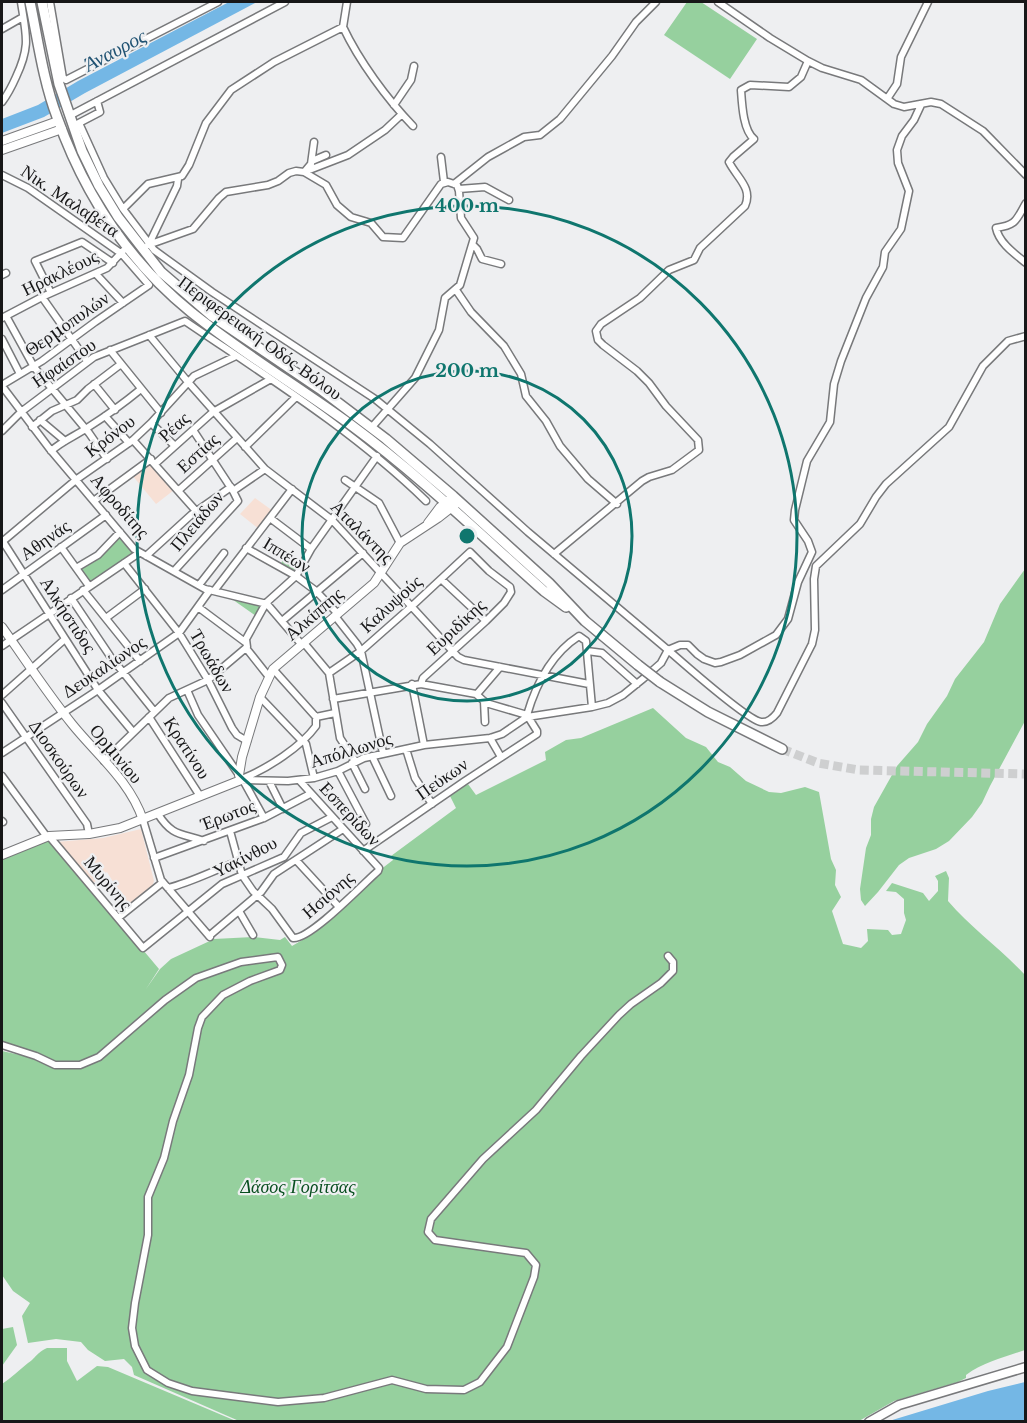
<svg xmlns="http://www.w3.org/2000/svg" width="1027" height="1423" font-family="'Libre Baskerville',serif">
<rect width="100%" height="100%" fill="#eeeff1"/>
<path fill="#f7e0d5" d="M149 462 174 490 156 504 132 475Z
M255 498 273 511 259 529 240 514Z
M141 829 154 881 152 887 128 906 107 872 92 884 56 842 103 838Z"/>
<path fill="#96d09e" d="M687 2H701L757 39 730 79 664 35Z
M119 538 134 554 90 584 80 569 101 556Z
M286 555 299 564 294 573 280 565Z
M1025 569V721L990 786 982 803 972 817 949 841 936 849 909 858 899 865 878 892 865 906 861 900 860 889 866 848 871 835V819L874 807 897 766 918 742 927 724 947 696 955 679 984 642 1000 604Z
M229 597 262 606 256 616Z
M653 708 686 738 706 747 718 762 730 767 746 781 769 792 781 793 805 787 819 792 831 859 836 870 835 885 841 897 832 911 843 944 861 948 868 941 867 929 888 930 892 935 901 934 906 920 904 913V899L896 892 886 891 892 883 923 893 929 901 938 891V881L935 876 946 871 949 878 948 901C971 928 1001 949 1025 975V1350C1005 1357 984 1362 966 1375V1378L958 1382 894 1401 859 1421H239L134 1375 132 1367 124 1359 105 1361 88 1350 81 1342 56 1339 28 1343 22 1316 30 1303 13 1291 2 1275V1051L38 1059 56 1067 66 1068 76 1063 61 1065 2 1041V859L49 838 159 969 146 989 160 969 171 959 214 939 253 937 280 940 285 937 292 946 316 932 380 870 393 860 391 856 456 808 450 796 468 784 476 795 546 760 545 752 566 740 581 738Z
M13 1327 17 1345 2 1366V1329Z
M47 1348H67V1361L77 1381 97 1366 108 1367 236 1421H2V1384C11 1378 19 1370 28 1363 37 1357 35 1354 47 1348Z"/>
<path fill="#74b7e5" d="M229 2H257L85 93 44 117 2 133V119L38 105 78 81Z
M1025 1382V1421H889L988 1391Z"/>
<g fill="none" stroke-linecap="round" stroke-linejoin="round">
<path stroke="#cecfd0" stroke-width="9" stroke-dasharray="9 4.5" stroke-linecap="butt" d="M782 749 818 763 859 770 1026 774"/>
<defs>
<path id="minor" d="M50 2 63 78 66 80 218 2
M718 2 770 38 808 61 822 68 861 80 894 104 904 107 931 102 941 104 983 131 1026 175
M343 27 347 2
M2 29 23 17
M887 99 897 84 901 57 928 2
M2 102C8 94 12 86 16 77 31 45 26 35 21 2
M394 105 411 80 414 66
M921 105 914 120 902 136 897 150 898 163 909 191 901 229 885 252 883 267 866 298 841 361 834 384 830 422 807 461 795 510 794 520 808 541 812 552 798 582 788 619 776 635 740 655 721 662 715 663 704 659 697 654 688 645H680L668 650C683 663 747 720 761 722 768 723 773 718 777 713L812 644 815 630 814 579 816 566 860 524 876 497 886 484 949 427 983 366 1008 341 1026 336
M69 116 285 2
M79 123 104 178 123 209 154 250 212 292 375 399 430 444 528 532 668 650 661 663 644 678 623 695 608 703 592 707 527 717 502 734 490 738 424 745 364 758 338 771 314 778 288 781 241 780
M77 124 100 112 97 101
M441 157 444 182
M312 161 326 155
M306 170 311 164 314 142
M304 172 348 155 385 130 402 114
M2 175 28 188 122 254 149 285 95 322 42 361 2 385
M454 184 488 157 524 137 540 135 560 119 612 56 636 22 656 2
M459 189 485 187 509 200
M1026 203C1016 220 1017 225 996 228 999 243 1015 254 1026 263
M123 209 148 184 182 176 189 165 206 123 231 90 274 62 343 27C359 61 387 99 413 126
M149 244 177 186 178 179
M148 245 193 229 219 198 226 192 268 185 278 181 289 173 296 171 304 172 326 185 337 205 351 217 371 223 383 237 403 238 441 184 448 182 457 185 459 191 461 218 474 238 460 285 445 298 439 330 415 378 372 427
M473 245 477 249 482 259 501 264
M96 274 123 303
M2 275 6 273
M456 290 471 312 504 346 521 374 526 396 546 421 560 446 588 479 617 504
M51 293 35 261 82 242 113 263
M42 297 87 361
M6 316 34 367 89 433 107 459
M2 318 42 297 107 268 123 251
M149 335 188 382 265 469 332 520 458 657 464 660 589 684
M2 339 20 374
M110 350 161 413
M94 384 115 410
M2 386 49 448 134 549 205 589 267 604 302 645
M105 416 129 443
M40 420 65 441
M151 423 175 446
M32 427 52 411 77 400 88 389 121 364
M2 431 21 412 94 357 185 321C269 378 354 431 426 501
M133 440 196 511
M245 447 296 397
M51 451C62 441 75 436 87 428 106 416 124 403 141 389
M155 464 213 412 271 379
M345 480 379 503 400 543
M179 490 237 438
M233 491 265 469
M95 500 151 459
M270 518 311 549
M2 540 98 690 133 732
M2 542 77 479 133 440 151 423 194 376 236 356
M61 547 89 586
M246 548 296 576 316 591 338 614
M554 554 642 481 649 477 672 470 699 450 698 440 666 406 649 383 637 371 603 345 598 340 596 331 601 324 640 298 669 270 694 260 700 248 745 206C753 188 737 178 729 162L733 157 754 139C743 130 742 104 741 90L750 85 789 87 801 77 808 61
M146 556 191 515 231 487
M124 563 179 633 208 680 232 728 237 735 247 741
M76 568 98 555 120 532
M175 570 238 501 233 491 193 430
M441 579 486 621
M199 585 224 553
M2 590 106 515
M83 590 140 661
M214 591 292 489
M71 598 110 656 154 711
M198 607 245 642
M335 616 357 644 361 651 383 753
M106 618 145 589
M282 621 363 553
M304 643 329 673 340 738 355 761
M2 646 139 553
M246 648 269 677
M587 651 602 653 637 684
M273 669 316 717
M329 673 361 651 412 606 470 552 489 571 510 587 511 592 504 603 486 621 423 678 421 684
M412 684 424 745
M187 690 198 715 239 775
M477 694 500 667
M2 695 65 639
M260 697 302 741
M333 699 421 684 476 694 486 703 527 715 537 731V734L465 781 363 851
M484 701 485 722
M2 703 87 824 89 834
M527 715C536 684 551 654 579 636L586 641 592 707
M149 717 200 796
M490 738 501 757
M303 740 306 744 314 778
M406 749 415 778 432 804
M2 753 98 690 179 633 210 590
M372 756 391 796
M104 761 169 698 208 680 247 647 246 639 266 603 296 576 311 549 377 456
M352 763 365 789
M338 771 366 824
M2 776 47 837
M244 778C268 768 301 747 316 726V717L335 713
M243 780 264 818
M269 781 283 809
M158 814C172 836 180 833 204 841
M143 820 161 880 210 937
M2 821 3 822
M230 831 242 875 253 891 272 909 293 938C310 940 363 884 378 871L379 868 299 780
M49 836 143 948 222 884 284 857 301 833 332 817
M154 858 264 818 310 794
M296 860 339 907
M168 888C192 882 214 870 237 862
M239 911 253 935
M118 918 163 882
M209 936 261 892 274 874 343 829
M2 1045 36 1056 55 1065H80L99 1057 165 1000 196 978 241 962 278 957 282 965 280 970 250 981 223 995 202 1017 198 1028 189 1075 173 1121 164 1158 148 1197V1235L135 1303 132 1328 135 1346 147 1370 168 1383 192 1391 278 1402 324 1398 392 1380 426 1389 464 1390 480 1382 507 1347 534 1277 536 1265 526 1253 435 1240 428 1232 431 1219 483 1159 536 1110 581 1056 619 1015 631 1004 661 983 673 971V962L668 956"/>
<path id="tertiary" d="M2 141 58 121
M2 150 62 129
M428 523 440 507 450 499
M2 627C25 659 47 693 72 724 97 755 130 781 143 820
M2 855 49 836 89 834 120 828 241 780 239 775 242 757 260 697 273 669 374 583 400 543 438 518 456 504"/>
<path id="secondary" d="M869 1422 899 1405 1026 1367"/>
<path id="primary" d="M30 2C38 40 43 80 57 117 84 193 128 261 191 312 242 353 299 387 351 425 419 475 481 535 544 591L566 607
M42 2 59 84 82 151 99 186 118 217 161 272 212 316 320 389 386 439 453 496 549 583 585 621 638 665
M660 682 708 712 782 749"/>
</defs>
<use href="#minor" stroke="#78797b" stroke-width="9"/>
<use href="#tertiary" stroke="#78797b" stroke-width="10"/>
<use href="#secondary" stroke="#78797b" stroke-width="11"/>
<use href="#primary" stroke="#78797b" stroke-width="12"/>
<use href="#minor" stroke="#fff" stroke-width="6"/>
<use href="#tertiary" stroke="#fff" stroke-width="8"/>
<use href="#secondary" stroke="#fff" stroke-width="8"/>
<use href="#primary" stroke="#fff" stroke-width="9"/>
<defs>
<path id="primary-bridge" d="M638 665 660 682"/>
</defs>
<use href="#primary-bridge" stroke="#78797b" stroke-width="12" stroke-linecap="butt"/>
<use href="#primary-bridge" stroke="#fff" stroke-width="9"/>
</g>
<g fill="none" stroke="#0f766e" stroke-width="3">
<circle cx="467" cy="536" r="165"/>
<circle cx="467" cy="536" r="330"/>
</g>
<g text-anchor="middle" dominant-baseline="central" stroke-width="4.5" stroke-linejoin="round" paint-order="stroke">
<g font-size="18" fill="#171718" stroke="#eeeff1">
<text transform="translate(70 201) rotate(34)">Νικ. Μαλαβέτα</text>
<text transform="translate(60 273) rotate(-26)">Ηρακλέους</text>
<text transform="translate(67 324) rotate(-35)">Θερμοπυλών</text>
<text transform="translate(260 338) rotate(36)">Περιφερειακή Οδός Βόλου</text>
<text transform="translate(64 363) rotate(-34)">Ηφαίστου</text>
<text transform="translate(174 427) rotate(-42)">Ρέας</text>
<text transform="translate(110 436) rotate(-37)">Κρόνου</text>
<text transform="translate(198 453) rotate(-42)">Εστίας</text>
<text transform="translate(120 506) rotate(49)">Αφροδίτης</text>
<text transform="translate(197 521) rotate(-50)">Πλειάδων</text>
<text transform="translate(362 532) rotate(45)">Αταλάντης</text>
<text transform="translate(45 540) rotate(-35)">Αθηνάς</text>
<text transform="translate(287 555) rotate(31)">Ιππέων</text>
<text transform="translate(391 604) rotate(-42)">Καλυψούς</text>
<text transform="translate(314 614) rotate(-41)">Αλκίππης</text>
<text transform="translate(68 615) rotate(57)">Αλκήστιδος</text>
<text transform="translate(456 627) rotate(-43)">Ευριδίκης</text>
<text transform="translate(212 661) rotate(60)">Τρωάδων</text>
<text transform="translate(104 667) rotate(-34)">Δευκαλίωνος</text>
<text transform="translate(187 748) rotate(57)">Κρατίνου</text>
<text transform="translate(351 750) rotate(-17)">Απόλλωνος</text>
<text transform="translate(116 754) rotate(50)">Ορμινίου</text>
<text transform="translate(59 759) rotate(55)">Διοσκούρων</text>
<text transform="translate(442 779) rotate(-35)">Πεύκων</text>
<text transform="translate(350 814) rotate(47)">Εσπερίδων</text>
<text transform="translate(228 815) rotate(-21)">Έρωτος</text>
<text transform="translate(245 857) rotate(-27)">Υακίνθου</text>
<text transform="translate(108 883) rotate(50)">Μυρίνης</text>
<text transform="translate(328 895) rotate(-41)">Ησιόνης</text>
</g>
<g font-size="18" font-style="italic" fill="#084e1f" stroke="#eeeff1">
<text x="298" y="1187">Δάσος Γορίτσας</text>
</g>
<g font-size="20" font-style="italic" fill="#215373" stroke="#eeeff1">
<text transform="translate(115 50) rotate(-28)">Άναυρος</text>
</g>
</g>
<circle cx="467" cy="536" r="9" fill="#0f766e" stroke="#eeeff1" stroke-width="3"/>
<g font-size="18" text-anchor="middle" font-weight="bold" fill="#0f766e" stroke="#eeeff1" stroke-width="4.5" stroke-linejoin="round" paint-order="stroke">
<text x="467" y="212">400 m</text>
<text x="467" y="377">200 m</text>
</g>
<rect width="1027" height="1423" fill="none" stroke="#171718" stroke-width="6"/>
</svg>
